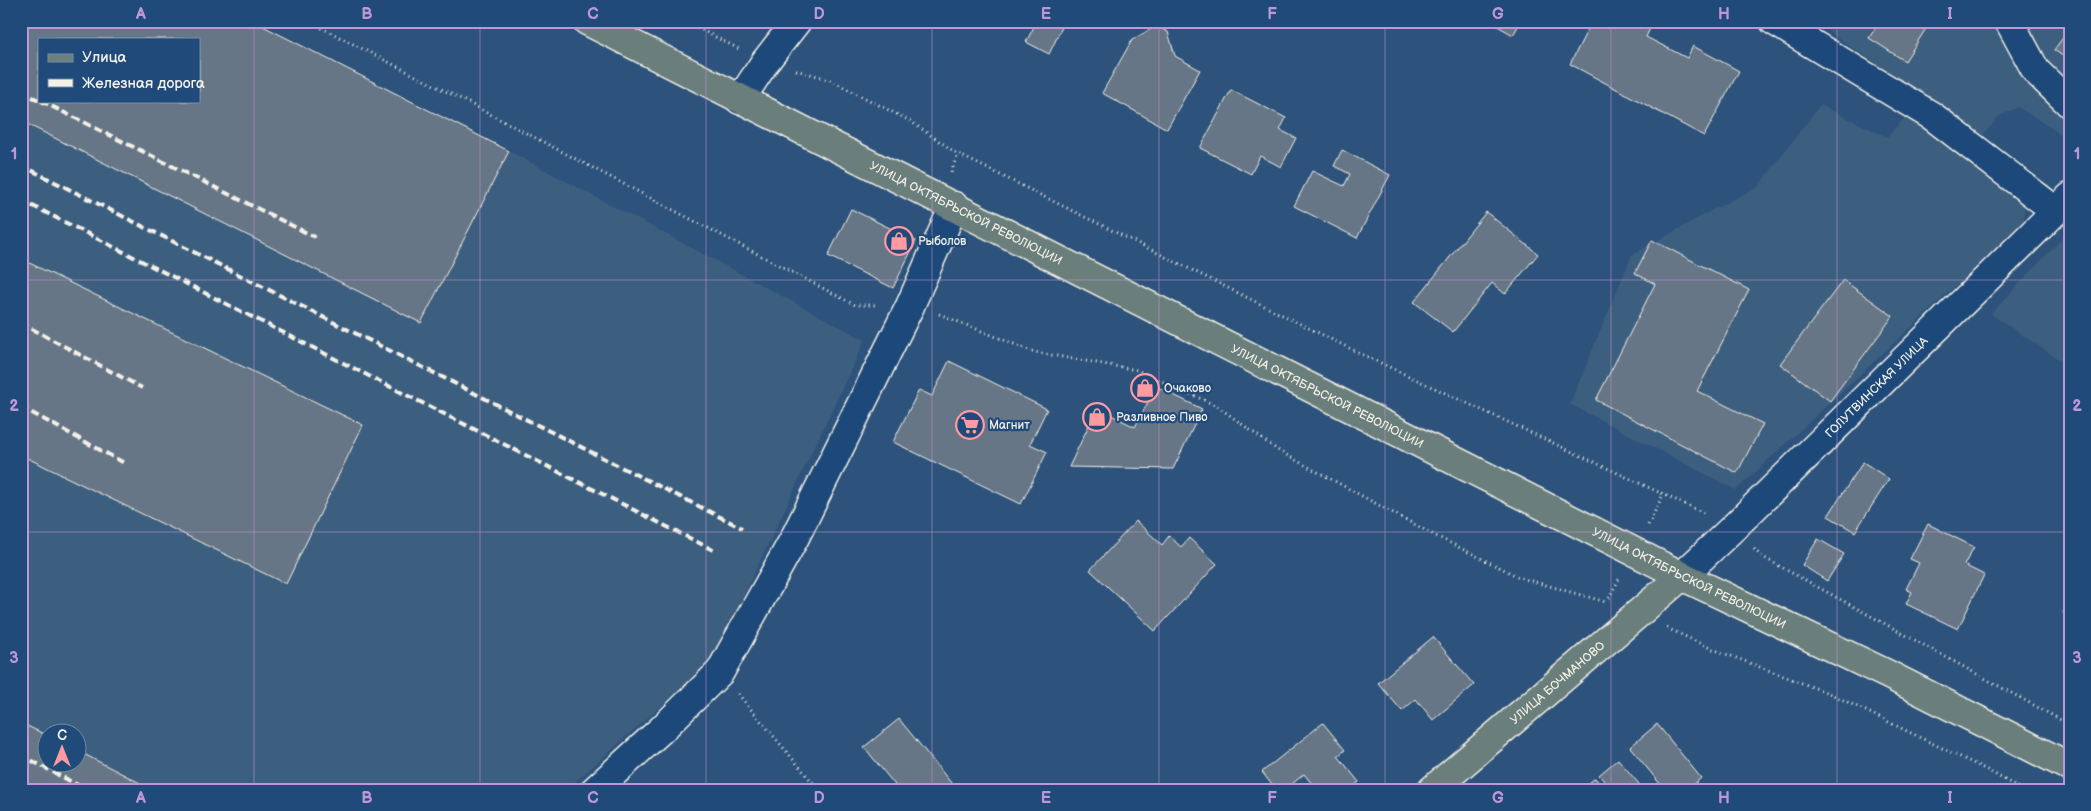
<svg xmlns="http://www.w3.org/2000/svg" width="2091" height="811" font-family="'Balsamiq Sans',sans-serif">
<rect width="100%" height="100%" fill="#2d537c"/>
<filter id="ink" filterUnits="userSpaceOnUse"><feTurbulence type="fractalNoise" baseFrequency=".02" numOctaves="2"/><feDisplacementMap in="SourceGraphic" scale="10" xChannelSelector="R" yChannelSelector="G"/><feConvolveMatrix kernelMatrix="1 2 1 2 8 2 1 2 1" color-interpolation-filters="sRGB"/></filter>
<g filter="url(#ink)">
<path fill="#3e5e7f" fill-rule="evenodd" d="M21 21H253L509 151 865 340 713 660 566 790H21ZM39 39H199V101H39ZM48 734H78V764H48Z
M1817 21H2070V133L2062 135 2018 107 1999 116 1983 135 1835 36Z
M1820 105 1887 137 1909 114 2024 200V222L1736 490 1570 404 1632 255 1716 208 1758 187Z
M2070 230V367L1991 314Z"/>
<path fill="#667686" stroke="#f4f1e8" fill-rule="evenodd" d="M21 21H253L509 151 421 323 21 121ZM39 39H199V101H39Z
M1037 21H1065L1049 54 1026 42Z
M1489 21H1521L1513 35Z
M1592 21H1647L1652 24 1646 37 1687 58 1693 46 1739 71 1704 136 1570 64Z
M1880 21H1931L1905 61 1869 38Z
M1156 26 1168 32 1175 56 1200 70 1167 129 1102 93 1132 40Z
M2070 28V61L2054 50Z
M1231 90 1286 118 1280 130 1296 138 1281 167 1260 156 1251 174 1200 148Z
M1342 150 1390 175 1357 238 1294 206 1312 171 1344 186 1350 174 1334 166Z
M851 209 916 241 893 288 828 256Z
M1486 212 1538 254 1505 294 1492 283 1453 332 1414 302Z
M1652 240 1749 290 1697 391 1763 424 1737 473 1596 400 1655 284 1635 273Z
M21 259 363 425 286 584 21 455Z
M1843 280 1893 316 1830 401 1780 364Z
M949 361 1047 409 1030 444 1047 452 1021 504 893 442 919 390 932 396Z
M1143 380 1202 409 1173 469 1069 467 1097 408 1135 427 1151 396 1138 390Z
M1863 462 1889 479 1855 532 1828 516Z
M1136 521 1162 545 1169 536 1181 547 1189 538 1217 564 1155 631 1090 570Z
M1928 524 1974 547 1964 565 1984 575 1958 629 1906 604 1912 592 1906 589 1919 563 1910 559Z
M1818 539 1844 554 1827 581 1802 565Z
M2070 599V617L2063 613Z
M1433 637 1474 685 1433 720 1416 699 1402 711 1378 683Z
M899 719 952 784 945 790H899L864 747Z
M21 723 48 736V764H78V751L140 783 137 790H39L21 781Z
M1323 723 1345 750 1338 756 1359 782 1349 790H1317L1304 774 1291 785 1295 790H1276L1262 772Z
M1657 724 1701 778 1688 790H1665L1630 747Z
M1618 759 1644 790H1612L1599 775Z
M1595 778 1605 790H1581Z"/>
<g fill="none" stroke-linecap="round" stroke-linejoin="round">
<defs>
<g id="minor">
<path d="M1774 21 1932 116 2056 211"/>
<path d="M2009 21 2036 71 2070 104"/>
<path d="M740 100 765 62 797 21"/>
<path id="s1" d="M1682 576 1734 527 2070 197"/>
<path d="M595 790 662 729 720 672 794 539 910 306 954 206"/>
</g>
<g id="major">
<path id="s2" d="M587 21 1682 576 1887 674 2070 767"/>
<path id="s3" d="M1432 790 1682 576"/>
</g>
</defs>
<use href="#minor" stroke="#f4f1e8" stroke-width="31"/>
<use href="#major" stroke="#f4f1e8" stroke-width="31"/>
<path stroke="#f4f1e8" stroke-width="3" stroke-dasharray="1 4" stroke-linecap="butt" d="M308 21 463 100 855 305H878
M684 21 739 49
M796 70 828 79 910 121 958 154 1359 353 1706 514
M951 172 958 154
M939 314 1034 352 1137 370 1217 406 1279 451 1434 535 1521 578 1606 602
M1648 525 1663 495
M1754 549 1761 556 2070 725
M1609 598 1620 577
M1667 628 1710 648 1831 694 1987 770 2023 790
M738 694 819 790"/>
<use href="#minor" stroke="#1f4a7a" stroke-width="28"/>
<use href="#major" stroke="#6b7f7c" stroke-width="28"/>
<path stroke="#f4f1e8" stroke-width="4" stroke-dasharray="8 4" stroke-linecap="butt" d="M21 92 39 100
M41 101 315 237
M21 165 742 528
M21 200 717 552
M21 323 142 388
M21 407 126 464
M21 755 87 790"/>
</g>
</g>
<path fill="none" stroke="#be98d6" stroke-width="1" stroke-opacity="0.55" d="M254 21V790M480 21V790M706 21V790M932 21V790M1159 21V790M1385 21V790M1611 21V790M1837 21V790M21 280H2070M21 532H2070"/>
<defs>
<symbol id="shop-ring" viewBox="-11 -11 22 22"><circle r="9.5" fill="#1f4a7a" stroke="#ff9aa2" stroke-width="1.5"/><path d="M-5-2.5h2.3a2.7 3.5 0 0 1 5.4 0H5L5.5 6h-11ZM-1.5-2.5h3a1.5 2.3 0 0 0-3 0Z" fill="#ff9aa2"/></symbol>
<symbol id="supermarket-ring" viewBox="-11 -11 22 22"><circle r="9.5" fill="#1f4a7a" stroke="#ff9aa2" stroke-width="1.5"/><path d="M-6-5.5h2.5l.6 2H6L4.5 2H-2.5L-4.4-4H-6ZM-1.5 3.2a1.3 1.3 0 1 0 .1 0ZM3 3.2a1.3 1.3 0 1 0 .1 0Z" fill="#ff9aa2"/></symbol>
</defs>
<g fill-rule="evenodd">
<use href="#shop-ring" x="883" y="225" width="32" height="32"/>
<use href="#shop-ring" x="1129" y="372" width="32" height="32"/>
<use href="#shop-ring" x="1081" y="401" width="32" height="32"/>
<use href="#supermarket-ring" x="954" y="409" width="32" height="32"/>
</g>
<g text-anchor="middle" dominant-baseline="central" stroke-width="4.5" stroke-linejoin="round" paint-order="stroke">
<g font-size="12" fill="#f4f1e8" stroke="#1f4a7a">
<text stroke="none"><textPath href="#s2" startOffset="425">УЛИЦА ОКТЯБРЬСКОЙ РЕВОЛЮЦИИ</textPath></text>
<text stroke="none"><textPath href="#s1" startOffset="271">ГОЛУТВИНСКАЯ УЛИЦА</textPath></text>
<text stroke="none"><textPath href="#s2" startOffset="830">УЛИЦА ОКТЯБРЬСКОЙ РЕВОЛЮЦИИ</textPath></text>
<text stroke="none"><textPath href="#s2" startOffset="1235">УЛИЦА ОКТЯБРЬСКОЙ РЕВОЛЮЦИИ</textPath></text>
<text stroke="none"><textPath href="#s3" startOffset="165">УЛИЦА БОЧМАНОВО</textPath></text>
</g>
<g font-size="12" fill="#f4f1e8" stroke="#1f4a7a" text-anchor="start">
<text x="918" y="241">Рыболов</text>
<text x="1164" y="388">Очаково</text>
<text x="1116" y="417">Разливное Пиво</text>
<text x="989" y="425">Магнит</text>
</g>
</g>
<rect width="2091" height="811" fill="none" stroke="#1f4a7a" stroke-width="55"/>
<rect x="38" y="38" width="162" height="65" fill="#1f4a7a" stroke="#748da6"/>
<rect x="48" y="54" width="25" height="8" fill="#6b7f7c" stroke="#748da6"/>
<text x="82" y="62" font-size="15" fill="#f4f1e8">Улица</text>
<rect x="48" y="79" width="25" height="8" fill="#f4f1e8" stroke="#748da6"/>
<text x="82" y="88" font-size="15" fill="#f4f1e8">Железная дорога</text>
<g transform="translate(62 748)"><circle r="24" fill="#1f4a7a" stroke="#748da6"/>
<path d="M0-4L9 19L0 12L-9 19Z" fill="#ff9aa2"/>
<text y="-8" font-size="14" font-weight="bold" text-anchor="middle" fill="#f4f1e8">С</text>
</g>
<rect x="28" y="28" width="2036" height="756" fill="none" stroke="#be98d6" stroke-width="2"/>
<g font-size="16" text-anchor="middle" font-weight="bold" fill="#be98d6">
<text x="141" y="19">A</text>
<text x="367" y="19">B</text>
<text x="593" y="19">C</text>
<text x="819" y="19">D</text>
<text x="1046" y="19">E</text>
<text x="1272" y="19">F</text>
<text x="1498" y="19">G</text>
<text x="1724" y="19">H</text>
<text x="1950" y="19">I</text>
<text x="14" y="159">1</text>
<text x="2077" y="159">1</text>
<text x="14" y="411">2</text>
<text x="2077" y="411">2</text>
<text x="14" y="663">3</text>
<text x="2077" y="663">3</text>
<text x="141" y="803">A</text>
<text x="367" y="803">B</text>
<text x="593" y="803">C</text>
<text x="819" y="803">D</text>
<text x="1046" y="803">E</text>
<text x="1272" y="803">F</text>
<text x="1498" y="803">G</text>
<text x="1724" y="803">H</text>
<text x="1950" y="803">I</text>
</g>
</svg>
